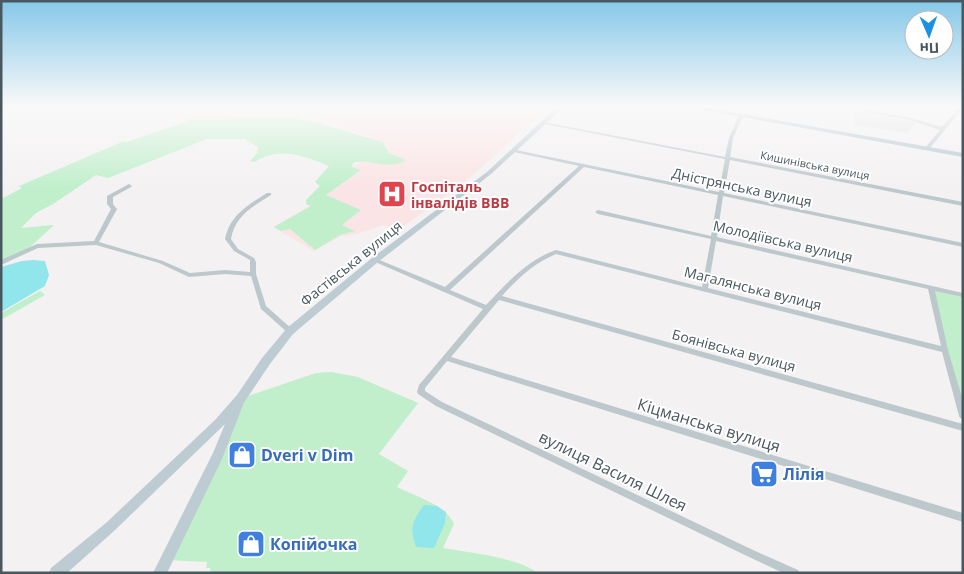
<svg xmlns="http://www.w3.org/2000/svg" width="964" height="574" font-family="'Open Sans',sans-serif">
<rect width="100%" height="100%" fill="#f3f1f1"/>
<path fill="#e4e2e3" d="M855 111H858L916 122 907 133 855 125Z"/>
<path fill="#fbe4e5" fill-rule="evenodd" d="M153 106H315L295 118 189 121Z
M321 106H550L460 186 398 230 383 225 357 234 341 236 314 251 273 227 310 206 361 171 353 167 375 151 391 156 384 142 306 115ZM327 195 342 225 354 231 340 235 315 249 290 229 310 207Z"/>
<path fill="#c1efcc" d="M243 118H295L318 123 383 142 389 153 406 160C389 172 370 157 353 163L352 167 361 170 326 195 361 210 342 225 355 231 340 235 315 250 290 229 281 231 274 227 311 206 306 204V200L320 186 315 182 329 166C304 156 279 146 255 162L250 161 257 153 258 147 245 139H207L108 178 96 175 53 204 36 213 21 228 54 225 28 249 1 261V199L22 188 19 186 124 141 127 142 190 120Z
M931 288 963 295V418Z
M40 291 45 295 1 320V313Z
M331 372 358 377 418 403 379 454 408 471 397 487C415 496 446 505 454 524L443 548C466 552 521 558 537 573H211L210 568H206L207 562 167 560 242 398 316 373Z"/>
<path fill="#90e6eb" d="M33 260 45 261 49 275 45 286 1 312V267L22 261Z
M424 505 437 506 446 512 445 523 434 548 416 547C409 527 412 522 424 505Z"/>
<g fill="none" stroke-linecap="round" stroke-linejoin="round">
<path fill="#bdc8cd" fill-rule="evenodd" d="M855 106H861L869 110 911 118 942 127 960 106H963V108L929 149H927L925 148 940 130 910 120 867 112Z
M739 115 743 116 733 138 730 157 963 202V206L730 160 724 193 963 243V247L723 196 717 237 963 293V297L935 291 948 350 963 401V419L960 418 959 416 942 352 556 254C534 263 518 278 502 296L963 424V431L499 300 451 357 963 513V522L447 361 425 388V391L442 402 753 550 798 570 800 573H783L747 556 436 406 418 394 417 392 419 385 483 309 373 261 372 260 373 259H377L445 287 579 166 514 152V150H516L719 192 725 159 545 124 543 123V122L725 157 729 138ZM584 167 718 195 711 236 598 210 595 212 598 214 711 239 702 287 556 250C527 260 507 283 486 305L450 290ZM716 241 928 289 941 346 708 288Z
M129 184 132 186 131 187 113 197V204L117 209 99 242 163 261 190 273 225 270 250 272V260L234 251 225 239C230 215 248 205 267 193H271V195C252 207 235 216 231 239L238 249 254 258 256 262V274L266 306 292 329 293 331 292 333H288L261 309 251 276 225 274 189 277 159 263 96 245 38 248 1 265V260L37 244 94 241 111 209 107 204V196Z"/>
<path fill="#bdcbd2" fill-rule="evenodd" d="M558 106H565L491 174 378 262 293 334 270 364 243 404V405L222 459 167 573H153L213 453 225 424 114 531 67 573H49L51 568 106 523 215 420 237 395 262 358 287 328 372 258 487 172Z"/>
<path fill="#b2c5cf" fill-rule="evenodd" d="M682 106H697L963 153V157Z"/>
</g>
<linearGradient id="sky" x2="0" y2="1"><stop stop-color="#85c8e9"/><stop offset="0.57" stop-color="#faf9f9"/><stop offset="1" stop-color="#faf9f9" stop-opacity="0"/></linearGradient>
<rect width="964" height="187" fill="url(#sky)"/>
<defs>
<symbol id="hospital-square" viewBox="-11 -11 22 22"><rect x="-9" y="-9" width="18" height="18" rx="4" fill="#e0444e" stroke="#fff"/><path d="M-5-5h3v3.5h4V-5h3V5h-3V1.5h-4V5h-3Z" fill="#fff"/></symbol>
<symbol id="shop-square" viewBox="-11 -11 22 22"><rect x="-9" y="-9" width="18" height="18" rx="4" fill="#3f7fe0" stroke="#fff"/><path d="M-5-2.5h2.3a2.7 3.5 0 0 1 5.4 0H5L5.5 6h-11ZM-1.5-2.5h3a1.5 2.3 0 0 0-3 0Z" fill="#fff"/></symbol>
<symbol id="supermarket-square" viewBox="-11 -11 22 22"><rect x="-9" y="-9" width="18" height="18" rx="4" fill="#3f7fe0" stroke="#fff"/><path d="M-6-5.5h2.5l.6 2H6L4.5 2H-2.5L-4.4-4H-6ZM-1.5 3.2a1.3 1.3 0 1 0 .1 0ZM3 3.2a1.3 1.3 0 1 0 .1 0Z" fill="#fff"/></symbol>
</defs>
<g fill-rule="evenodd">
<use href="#hospital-square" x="376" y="178" width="32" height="32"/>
<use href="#shop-square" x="226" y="439" width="32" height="32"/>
<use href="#supermarket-square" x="748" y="458" width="32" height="32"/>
<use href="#shop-square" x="235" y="528" width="32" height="32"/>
</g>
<g text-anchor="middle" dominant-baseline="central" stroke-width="4" stroke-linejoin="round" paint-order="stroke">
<g font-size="11" fill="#49585e" stroke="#fff">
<text transform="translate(815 165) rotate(11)">Кишинівська вулиця</text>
</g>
<g font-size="14" font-weight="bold" fill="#be3a42" stroke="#fff" text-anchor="start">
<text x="411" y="186">Госпіталь<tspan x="411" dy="16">інвалідів ВВВ</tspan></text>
</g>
<g font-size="14" fill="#49585e" stroke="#fff">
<text transform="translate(742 187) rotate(12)">Дністрянська вулиця</text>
<text transform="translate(783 241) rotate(13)">Молодіївська вулиця</text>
<text transform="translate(351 263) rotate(-39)">Фастівська вулиця</text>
<text transform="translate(753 288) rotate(14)">Магалянська вулиця</text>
<text transform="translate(734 350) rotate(15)">Боянівська вулиця</text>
</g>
<g font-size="16" fill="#49585e" stroke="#fff">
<text transform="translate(709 425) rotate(17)">Кіцманська вулиця</text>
<text transform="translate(613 471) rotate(26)">вулиця Василя Шлея</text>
</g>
<g font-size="16" font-weight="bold" fill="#366cbe" stroke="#fff" text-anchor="start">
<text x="261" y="455">Dveri v Dim</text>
<text x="783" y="474">Лілія</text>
<text x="270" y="544">Копійочка</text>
</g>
</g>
<rect width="964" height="574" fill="none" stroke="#49585e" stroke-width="5"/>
<g transform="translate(929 35) rotate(178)"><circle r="24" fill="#ffffff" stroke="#b6bcbf"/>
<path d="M0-4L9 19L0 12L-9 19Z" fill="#1d91e1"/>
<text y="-8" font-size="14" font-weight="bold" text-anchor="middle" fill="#49585e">Пн</text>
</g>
</svg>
